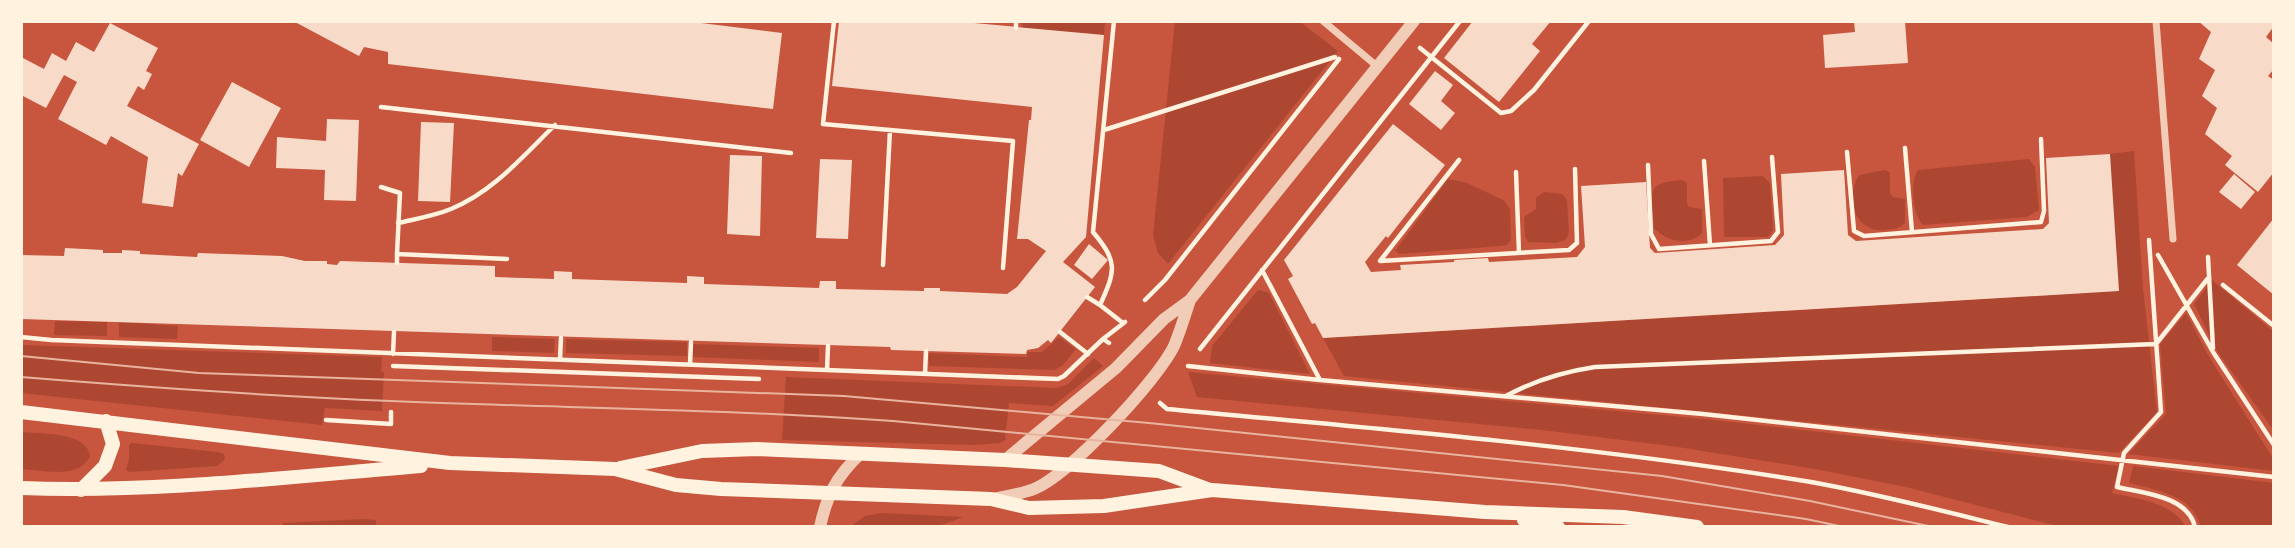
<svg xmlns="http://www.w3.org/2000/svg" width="2295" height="548" font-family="'Nunito Sans',sans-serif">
<rect width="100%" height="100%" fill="#c8553d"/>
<path fill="#ae4732" d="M1023 21H1105L1104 35 1022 28Z
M1175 21H1299L1338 51 1168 264 1158 253 1153 235Z
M2134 151 2143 289 2157 412 2119 453 1344 376 1323 338 2118 291 2110 154Z
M2029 159 2035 167 2039 210 2027 217 1923 225C1912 214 1910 183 1918 170Z
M1885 170 1890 173V193L1893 197 1905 199V223C1899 229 1894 229 1885 230 1854 233 1845 198 1859 175Z
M1763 176 1770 183 1773 230 1768 237H1724L1723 178Z
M1448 179 1467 183 1503 200 1510 209 1511 240 1507 245 1500 246 1400 254 1395 251Z
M1682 180 1687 183V203L1689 207 1702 209V233C1688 247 1666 241 1654 228 1652 194 1642 183 1682 180Z
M1544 192 1562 194 1567 200 1569 233 1565 240 1556 243 1528 242 1525 237 1524 217 1536 209V198Z
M2212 280 2274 332V431L2217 351 2194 304Z
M1258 290 1269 293 1310 374 1210 363 1212 346Z
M2186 313 2208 355 2274 460V471L2128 454 2166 414 2160 344Z
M55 321 107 322V336L54 335Z
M119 322 178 326 177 339 119 337Z
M492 337 555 339 554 353 492 351Z
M1059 337 1076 349 1063 365 1055 370 929 366V353L1027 357 1028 352H1042Z
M566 339 687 342V356L566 353Z
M693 344 819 348V362L693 357Z
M21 345 382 357 381 372H384L382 411 325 408 322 425 21 393Z
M1094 358 1103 366 1053 406 1009 403 1005 438 1007 439 1000 443 974 445 782 440 786 377 1057 388 1068 384Z
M1188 372 1705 419 2119 466 2112 493C2138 499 2172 502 2186 527H2061L1906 487 1815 469 1678 447 1542 430 1197 397Z
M21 432C40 434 87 431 90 456 79 480 43 470 21 469Z
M132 443 218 452 224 454 225 459 217 466 129 472 126 470 129 460V445Z
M2133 466 2274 483V527H2201C2193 495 2156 490 2129 483Z
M882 513H883L963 517 936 527H850L865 516Z
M364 519 376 520V527H283V523Z"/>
<path fill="#f7dbc8" d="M293 21H685L782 33 773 109 388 64V52L364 47 359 56Z
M839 21H952L1104 35 1086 237 1063 262 1095 287 1051 343 1048 340 1038 348 1027 350 1026 354 891 350 890 347 21 319V255L64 256 65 248 103 250V253H122V250L140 251V254L197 257 198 253 282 256 305 261H327V264L337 265 340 261 495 266V277L554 279V271L572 272V279L687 283V276L704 277V284L819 288 820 281H836V289L924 291V288H940V291L1007 294 1017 287 1046 251 1028 239H1017L1029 120H1031L1032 107 832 86Z
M1473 21H1551L1532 44 1540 51 1499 102 1444 58Z
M1854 21H1905L1908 63 1825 68 1823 35 1855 32Z
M2198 21H2274V26L2266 37 2274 44V69L2268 76 2274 80V172L2258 192 2225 165 2232 156 2205 134 2217 108 2202 96 2215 70 2199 59 2211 32Z
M110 23 158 48 146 71 152 74 144 90 138 86 127 106 199 144 182 176 178 173 173 207 142 203 148 157 111 136 106 145 58 119 77 82 64 75 46 108 21 95V57L44 69 52 53 66 61 76 42 94 52Z
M1435 71 1453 85 1441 101 1455 113 1441 130 1409 104Z
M232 82 281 108 249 167 200 140Z
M327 119 359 120 356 201 324 200 325 170 276 168 277 137 326 141Z
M421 122 454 123 450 202 418 201Z
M1393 124 1445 165 1388 238 1386 236 1365 262 1371 272 1401 270 1400 265 1454 262V260L1488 258 1489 262 1577 257 1585 247 1581 186 1646 182 1650 248 1655 253 1775 245 1784 235 1781 174 1844 170 1848 235 1856 241 2043 229 2049 223 2046 158 2110 154 2119 291 1323 338 1315 323 1312 324 1288 279 1293 276 1284 260Z
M730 155 762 156 760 236 727 234Z
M820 159 852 160 848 239 816 238Z
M2234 174 2255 192 2241 209 2219 192Z
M2274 218V295L2237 265Z
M1089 244 1108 260 1092 279 1074 265Z"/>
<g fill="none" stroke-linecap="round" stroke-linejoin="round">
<path stroke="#fff3e0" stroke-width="4.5" d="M834 21 823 124 1013 141 1003 268
M1114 21 1093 232C1118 262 1116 270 1100 305L1123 323
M1016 28V21
M1420 48 1501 113 1511 111 1534 90 1589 21
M381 107 791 153
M1104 130 1335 57
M1905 148 1912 232
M1847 152 1854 231 1864 236 2041 222 2044 211 2041 139
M1459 160 1380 261 1569 250 1577 243 1575 169
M1704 161 1710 245
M1648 165 1651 234 1659 249 1771 241 1778 232 1772 157
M1516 172 1519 253
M381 187 400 193 397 254 507 259
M398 223C415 219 434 216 451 209 493 192 523 156 555 125
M2149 240 2161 412 2124 453 2117 487C2143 493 2188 496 2195 527
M2158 255 2213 352 2274 445
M2208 257 2213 348
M397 263V254
M883 265 890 130
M1262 270 1320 380
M2223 285 2274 326
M1087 297 1100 305
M1145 300 1165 280 1339 59
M1060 332 1088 354
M21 337 51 340 1058 379 1064 376 1103 339 1109 343
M1103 339 1125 322
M1200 349 1460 21
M393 354 394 332
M560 359 561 338
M690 364 691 342
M393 366 759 379
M1188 366 1320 380 1703 414 2274 477
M827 370 828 346
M925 374 926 351
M1506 396C1535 380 1562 372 1595 367L2156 344 2209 277
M1160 403 1167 409C1382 429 1598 447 1811 482 1878 494 1943 511 2008 527
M326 420 391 424V412"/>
<path stroke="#f1ccb7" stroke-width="7" d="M1323 21 1378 67
M2156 21 2173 239"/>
<path stroke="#f1ccb7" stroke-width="12" d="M1005 460 1116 368 1164 319 1190 300 1414 21
M992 499C1006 496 1021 494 1034 489 1070 474 1157 381 1174 346 1180 332 1185 315 1190 300
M820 527C827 495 836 477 860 454"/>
<path stroke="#fff3e0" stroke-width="14" d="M21 412 450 463 615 469 676 485 721 489 991 499 1029 508 1104 506 1212 490 1485 512 1623 517 1697 527
M620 468 702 451 757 449 1005 460 1159 471 1210 490
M21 488C154 493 288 477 421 466
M81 490 105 466 113 444 106 421
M1524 520 1558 527"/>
<path stroke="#e9b49f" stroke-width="2" d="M21 356 199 373 844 396 1149 423 1662 476 1810 501 1933 527
M21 377C144 387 267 396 391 401 558 408 726 409 893 421L1563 485 1806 519 1844 527"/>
</g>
<rect width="2295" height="548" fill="none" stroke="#fff3e0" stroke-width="46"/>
</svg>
